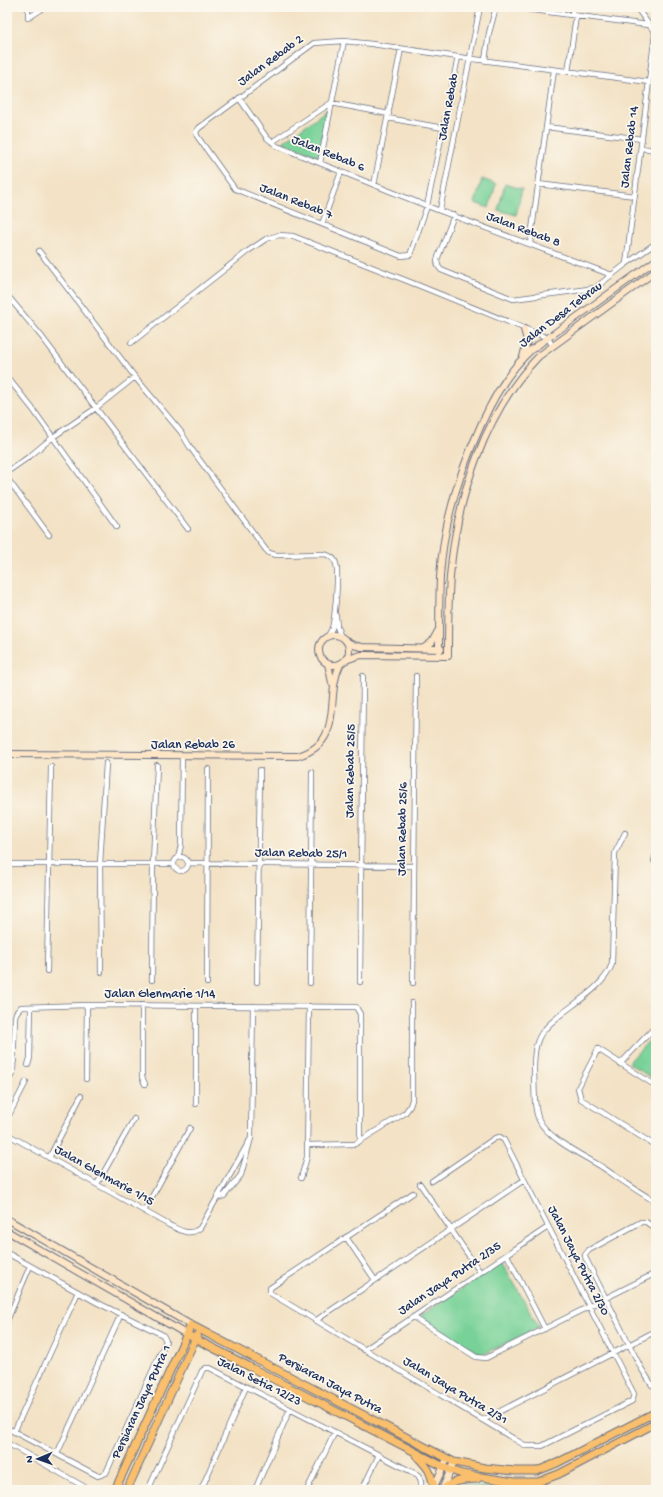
<svg xmlns="http://www.w3.org/2000/svg" width="663" height="1497" font-family="'Gochi Hand',sans-serif">
<defs>
<pattern id="grass-tufts" width="24" height="20" patternUnits="userSpaceOnUse"><rect width="24" height="20" fill="#78d298"/><path d="M3 7l-1-3M5 7V3M7 7l1-3M15 17l-1-3M17 17v-4M19 17l1-3" fill="none" stroke="#62ab7f"/></pattern>
</defs>
<rect width="100%" height="100%" fill="#fbf7ec"/>
<filter id="ink" filterUnits="userSpaceOnUse"><feTurbulence type="fractalNoise" baseFrequency=".025" numOctaves="2"/><feDisplacementMap in="SourceGraphic" scale="8" xChannelSelector="R" yChannelSelector="G"/><feConvolveMatrix kernelMatrix="1 2 1 2 8 2 1 2 1" color-interpolation-filters="sRGB"/></filter>
<filter id="wash" filterUnits="userSpaceOnUse"><feTurbulence type="fractalNoise" baseFrequency=".012" numOctaves="4" result="noise"/><feDisplacementMap in="SourceGraphic" scale="16" xChannelSelector="R" yChannelSelector="G"/><feGaussianBlur stdDeviation="0.9" result="paint"/><feColorMatrix in="noise" values="0 0 0 0 0 0 0 0 0 0 0 0 0 0 0 0 0 1.4 0 .05"/><feComposite in="paint" operator="in"/></filter>
<g filter="url(#wash)">
<rect width="100%" height="100%" fill="#f3e2c5"/>
<path fill="url(#grass-tufts)" stroke="#4a807b" d="M462 1485 508 1489V1490H451L457 1486Z"/>
<path fill="#78d298" stroke="#4a807b" d="M328 109 319 157 283 142Z
M482 179 496 184 489 208 475 203Z
M505 184 522 189 516 215 498 210Z
M656 1033V1081L630 1064V1061Z
M502 1262 539 1327 482 1355 423 1319 420 1316Z"/>
</g>
<g filter="url(#ink)">
<g fill="none" stroke-linecap="round" stroke-linejoin="round">
<defs>
<path id="street" d="M28 7V18L45 7
M510 7 648 25
M636 7 656 34
M572 15 573 7
M458 57 427 206 410 255 401 256 235 189 197 136 196 132 199 128 314 43 344 41 372 44 458 57 649 82
M485 60 489 33 496 7
M568 72 576 16
M239 98 267 138 277 146 427 206 612 275
M388 118 443 128
M546 127 642 139
M272 142 331 103 389 114
M641 148 656 150
M320 163 344 41
M538 184 635 196
M374 185 401 49
M440 210 480 7
M454 215 437 260 438 266 441 270 513 299 567 292 595 288 626 264 656 243
M322 224 341 172
M530 244 554 70
M39 251 135 377 181 432 190 447 266 550 269 553 276 555 325 554C330 556 335 558 336 564 339 573 335 618 332 628 331 631 329 634 328 636
M626 264 655 34
M7 295 42 337 188 529
M131 343 248 251 266 239 279 235 293 236 415 284 548 338 552 345
M7 377 32 408 117 527
M7 472 30 456 53 437 96 408 135 377
M7 478 49 535
M336 616 337 627 341 637
M625 833 615 853 612 964C602 992 564 1007 545 1029 534 1040 534 1058 534 1072 535 1087 533 1106 539 1120 548 1139 584 1156 602 1167 620 1179 637 1191 656 1202
M656 854 654 861 656 863
M174 864a7 7 0 1 1 14 0a7 7 0 1 1-14 0Z
M178 858 181 845 182 756
M188 863 414 866
M7 864H174
M47 971 51 767
M101 972 100 864 106 763
M152 980 153 864 157 765
M257 982 260 770
M360 982 363 676
M207 983 208 769
M310 983 312 772
M413 983 416 676
M142 1005V1077L145 1084
M196 1006V1104
M7 1051 14 1048
M7 1057 14 1061
M620 1064 656 1026
M28 1065 30 1058 31 1007
M7 1067 13 1072
M86 1079 87 1005
M7 1083 13 1072 15 1017 16 1013 21 1007 87 1005 356 1007 360 1014V1141
M656 1086 598 1049 578 1088 581 1099 656 1146
M7 1119 26 1082
M7 1134 169 1225C180 1230 189 1237 200 1228L251 1138
M308 1145 355 1144 405 1113 410 1106 412 1100V1003
M49 1158 81 1096
M301 1178 307 1157 309 1006
M97 1184 134 1119
M420 1184 480 1272
M413 1193 270 1288V1293L526 1446H542L632 1401 634 1394 504 1140 500 1137 495 1138 432 1181
M217 1198 224 1196 241 1175 251 1138 253 1006
M144 1211 190 1128
M656 1229 646 1222H641L589 1250 585 1255V1257L641 1368 652 1385 656 1387
M346 1237 375 1280
M7 1253 98 1303 163 1335 166 1341 106 1473 98 1476 7 1428
M507 1255 545 1329
M413 1317 476 1357 486 1358 656 1273
M7 1321 30 1266
M315 1321 524 1180
M364 1350 548 1227
M483 1420 656 1331
M14 1432 78 1292
M7 1443 90 1490
M57 1454 121 1314
M148 1490 202 1371 206 1368H210L418 1475C422 1481 422 1484 419 1490
M201 1490 246 1387
M255 1490 290 1409
M307 1490 335 1432
M362 1490 379 1455
M514 1490 515 1482"/>
<path id="secondary" d="M652 7 656 13
M523 357 527 341 524 329
M319 650a15 15 0 1 1 30 0a15 15 0 1 1-30 0Z
M346 641 353 645 362 647 441 649
M424 648 432 642 438 631
M439 656C439 630 439 603 440 577 443 524 459 473 481 425 493 398 508 371 531 350L656 260
M346 660 357 656 362 655 448 656C448 630 448 604 450 577 456 501 484 412 539 356L656 271
M328 664 332 683
M7 754 298 756C346 742 324 697 340 665
M7 1219 191 1325
M7 1231 186 1334
M433 1489 447 1459
M442 1490 454 1462"/>
<path id="primary" d="M186 1334 450 1470 462 1474 515 1482H538L559 1474 656 1423
M416 1455C428 1468 430 1469 434 1487
M115 1490 191 1325 454 1462 485 1468 515 1471H537L557 1463 656 1412
M127 1490 197 1335
M443 1490C451 1480 465 1480 477 1479"/>
</defs>
<use href="#street" stroke="#676e82" stroke-width="6"/>
<use href="#secondary" stroke="#676e82" stroke-width="8"/>
<use href="#primary" stroke="#676e82" stroke-width="9"/>
<use href="#street" stroke="#fff" stroke-width="4.5"/>
<use href="#secondary" stroke="#fde5c5" stroke-width="6"/>
<use href="#primary" stroke="#f9bf6d" stroke-width="7"/>
</g>
</g>
<g text-anchor="middle" dominant-baseline="central" stroke-width="3.5" stroke-linejoin="round" paint-order="stroke">
<g font-size="13" fill="#1b2f5e" stroke="#fbf7ec">
<text transform="translate(271 61) rotate(-36)">Jalan Rebab 2</text>
<text transform="translate(449 107) rotate(-79)">Jalan Rebab</text>
<text transform="translate(630 147) rotate(-83)">Jalan Rebab 14</text>
<text transform="translate(328 154) rotate(22)">Jalan Rebab 6</text>
<text transform="translate(296 202) rotate(22)">Jalan Rebab 7</text>
<text transform="translate(523 230) rotate(21)">Jalan Rebab 8</text>
<text transform="translate(561 315) rotate(-37)">Jalan Desa Tebrau</text>
<text x="193" y="745">Jalan Rebab 26</text>
<text transform="translate(351 771) rotate(-89)">Jalan Rebab 25/5</text>
<text transform="translate(403 829) rotate(-89)">Jalan Rebab 25/6</text>
<text transform="translate(301 854) rotate(1)">Jalan Rebab 25/1</text>
<text x="160" y="994">Jalan Glenmarie 1/14</text>
<text transform="translate(104 1176) rotate(29)">Jalan Glenmarie 1/15</text>
<text transform="translate(578 1261) rotate(63)">Jalan Jaya Putra 2/30</text>
<text transform="translate(450 1279) rotate(-34)">Jalan Jaya Putra 2/35</text>
<text transform="translate(259 1382) rotate(27)">Jalan Setia 12/23</text>
<text transform="translate(330 1384) rotate(28)">Persiaran Jaya Putra</text>
<text transform="translate(455 1391) rotate(31)">Jalan Jaya Putra 2/31</text>
<text transform="translate(142 1402) rotate(-65)">Persiaran Jaya Putra 1</text>
</g>
</g>
<rect width="663" height="1497" fill="none" stroke="#fbf7ec" stroke-width="24"/>
<g transform="translate(38 1459) rotate(268)" stroke="#fbf7ec" stroke-width="3" paint-order="stroke">
<path d="M0-3L7 15L0 10L-7 15Z" fill="#1b2f5e"/>
<text y="-6" font-size="11" font-weight="bold" text-anchor="middle" fill="#1b2f5e">N</text>
</g>
</svg>
